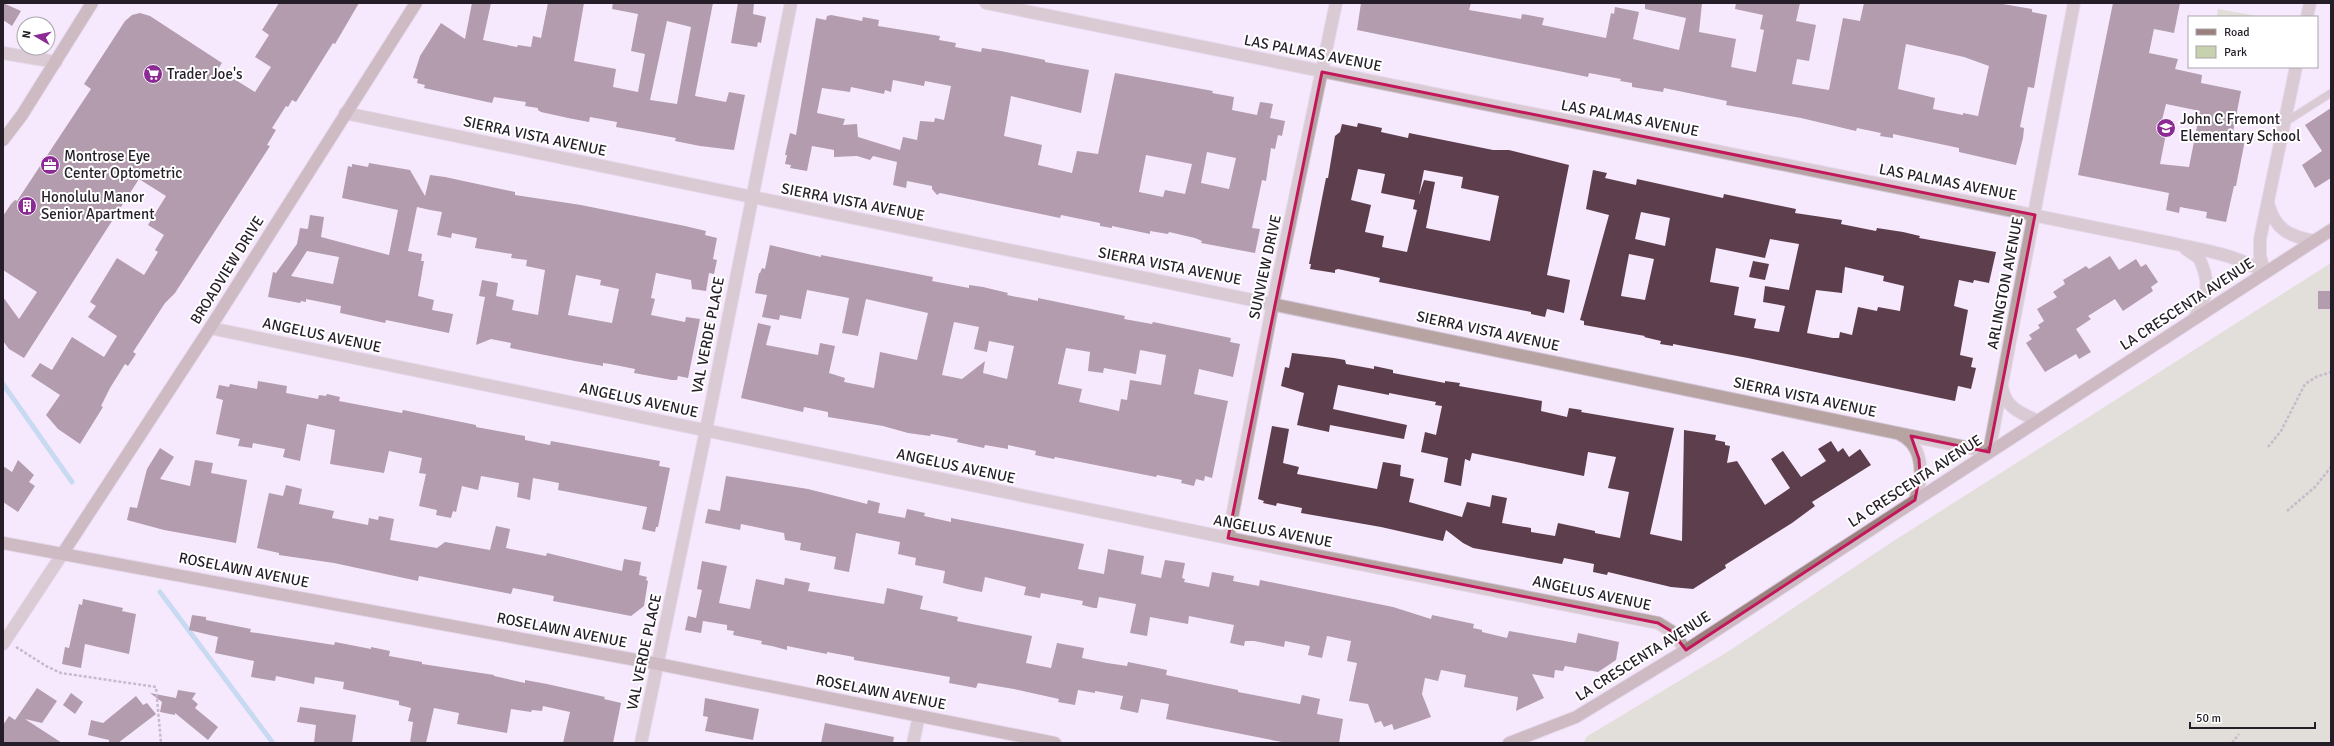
<svg xmlns="http://www.w3.org/2000/svg" width="2334" height="746" font-family="Signika,sans-serif">
<rect width="100%" height="100%" fill="#f7e9fd"/>
<path fill="#c7d1ae" d="M2218 9H2219L2262 17H2217Z
M2331 263V743H1584L1586 737 1732 649 1895 540Z"/>
<g fill="none" stroke-linecap="round" stroke-linejoin="round">
<path stroke="#8ec7e3" stroke-width="5" d="M3 384 72 482
M160 592 273 743"/>
</g>
<path fill="#5d3e4c" fill-rule="evenodd" d="M3 3 21 11 12 26 3 20Z
M279 3H359L335 44 333 43 296 102 292 100 288 107 286 106 272 128 276 130 267 145 270 146 175 293 165 303 133 352 136 354 128 366 125 364 110 388 101 406 103 407 80 444 58 429 46 415 60 395 31 376 40 363 52 370 72 337 104 357 117 336 88 317 96 306 90 302 117 258 144 275 158 252 155 250 164 235 148 225 166 196 139 179 24 358 9 349 3 341V297L19 319 37 292 3 270V216L11 204 15 200 17 201 91 89 84 84 125 21 132 15 140 13 150 16 222 63 218 69 255 92 271 67 255 57 269 35 262 30Z
M472 3H491L483 40 517 47 518 45 531 47 533 36 541 38 548 3H584L574 61 616 69 613 87 638 92 645 54 631 51 638 14 612 9 613 3H713L695 96 726 102 729 92 745 95 734 150 700 146 675 141 676 138 616 127 617 122 590 117 589 122 568 118 541 112 538 110V108L525 106 526 102 494 97 492 103 424 88 425 85 417 83 418 79 413 78 420 56 441 23 465 39ZM667 21 691 27 677 104 650 100Z
M738 3H754L753 14 766 17 761 43 758 42 757 47 731 43Z
M1361 3H1471L1469 10 1521 19 1522 14 1544 18 1542 25 1606 38 1611 13 1614 14 1615 7 1639 12 1633 39 1679 50 1686 18 1645 9V3H1702L1699 32 1736 39 1731 67 1756 72 1764 30 1760 29 1763 15 1735 9 1736 3H1800L1796 21 1816 25 1809 61 1797 59 1792 84 1829 90 1843 18 1860 21 1864 3H1997L2032 9V12L2047 15 2034 88 2028 87 2020 127 2024 128 2023 138 2016 165 1959 152V148L1893 134V138L1880 136 1881 133 1857 128 1856 131 1801 118 1726 105 1727 101 1664 88 1663 92 1632 87V83L1620 81 1621 79 1589 73 1588 77 1357 30ZM1906 44 1964 57 1989 66 1978 116 1963 113V115L1933 109 1935 98 1898 89Z
M2113 3H2180L2174 33 2154 29 2149 53 2178 59 2175 69 2202 75 2201 83 2241 91 2232 137 2245 140 2236 186H2234L2226 222 2206 218 2207 212 2180 207 2179 213 2166 210 2169 193 2078 175ZM2166 104 2200 111 2189 167 2160 164 2166 134 2159 132Z
M831 15 862 21 863 17 879 20 878 26 940 36 939 40 956 43 955 47 981 52 982 48 1001 51 1045 60V62L1089 70 1081 113 1011 96 1004 136 1042 145 1038 165 1072 173 1077 151 1098 154 1115 73 1213 91 1212 93 1234 97 1232 110 1257 115 1260 102 1273 104 1270 118 1285 121 1282 136 1278 135 1275 149 1271 148 1266 181 1262 180 1252 228 1260 229 1255 253 1201 243 1202 241 1195 238 1169 232 1168 234 1150 231V234L1112 226V228L1100 226V223L1061 215 1060 218 940 193 937 195 932 189V186L907 181 906 188 893 185 897 162 873 156 870 160 857 156 834 157V150L812 146 807 171 790 168 791 165 785 164 787 155H785L790 133 796 135 816 18 826 20 827 16ZM893 80 924 86 925 81 951 86 944 120 935 118 934 122 920 121 917 140 903 137 900 150 858 137 857 124 843 125 845 119 817 113 822 88 850 92 851 87 884 94 885 90 891 92ZM1207 152 1236 158 1229 189 1201 183ZM1146 155 1192 164 1185 194 1165 190 1163 197 1139 192Z
M2331 108V178L2315 188 2302 165 2322 151 2305 125Z
M1358 123 1382 128 1381 132 1408 138 1409 133 1493 150H1509L1569 165 1547 275 1570 280 1564 313 1547 309 1545 317 1531 314V312L1379 282 1380 278 1338 269 1335 270V273L1310 269 1311 264H1309L1326 178H1328L1335 136 1340 132 1342 124 1357 127ZM1358 169 1385 174 1381 193 1415 200 1413 209 1417 210 1407 252 1382 247 1384 236 1365 232 1371 205 1351 200ZM1424 170 1463 177 1461 188 1499 196 1490 241 1426 228 1435 182 1424 180 1419 195Z
M369 163 410 170 425 196 430 175 445 177 515 192V195L581 205 685 226 706 231 705 235 717 238 713 259 717 260 714 274 709 273 706 291 692 289 691 280 656 273 651 298 655 299 651 315 685 322 686 317 700 319 688 378 678 376 677 380H672L634 373 635 369 610 364 603 363V366L575 361 510 348 511 343 491 339 476 345 485 297 479 296 482 280 498 283 496 296 514 300 512 310 538 315 545 270 526 266 527 260 511 258 512 254 475 248 477 238 452 233 451 238 437 235 442 212 430 210 417 207 408 251 422 254 421 261H424L418 296 434 300 432 310 453 314 449 333 386 320 385 323 345 314 340 313 341 306 306 299V302L301 301 300 303 268 297 273 272 276 273 297 244 300 228 307 229 308 228 310 215 324 217 321 237 389 255 398 210 342 198 348 166 352 167V164L368 167ZM307 251 339 257 333 284 291 276ZM576 275 601 280 600 285 619 289 612 323 568 315Z
M1593 170 1607 173 1605 178 1636 185 1637 179 1723 198 1724 194 1796 209 1795 213 1842 220 1841 224 1876 231 1877 228 1903 232 1920 236 1919 238 1996 252 1989 283 1974 280 1973 283 1959 280 1954 306 1968 310 1960 355 1973 358 1971 367 1976 368 1971 389 1958 386 1955 401 1748 358 1673 344V346L1660 344 1661 341 1644 337 1645 336 1584 325V321L1580 320 1609 215 1586 209ZM1641 212 1670 218 1665 246 1635 239ZM1770 239 1799 244 1789 290 1765 286 1763 302 1785 306 1779 332 1754 328 1756 319 1734 315 1739 287 1710 282 1716 248 1765 258ZM1629 254 1654 259 1645 300 1621 296ZM1845 267 1884 276 1883 281 1904 286 1900 311 1878 307 1877 311 1858 307 1852 335 1840 332 1839 338H1833L1807 333 1816 290 1842 293Z
M770 245 821 257V255L933 277 932 281 969 288V285L983 287 1008 293 1007 295 1038 301V298L1125 316 1124 319 1152 324 1153 322 1231 338 1230 342 1240 344 1233 377 1199 369 1194 394 1228 401 1212 478 1205 476 1204 481 1196 479 1194 486 1181 483 1182 480 1157 475 1156 477 1055 457 1054 459 1035 455 1036 451 1008 445V449L985 445 984 448 957 442 958 439 931 434 930 436 908 433 883 426 828 417V412L804 407 803 412 741 398 758 323 771 326 766 345 818 355 820 343 835 346 829 373 845 378 844 382 874 388 880 352 917 360 928 313 866 299 858 336 842 333 849 298 807 290 801 319 780 315 779 320 762 317 767 295 755 293 759 273H760L762 268 765 269ZM954 322 979 327 974 349 987 352 989 341 1014 346 1007 379 983 373 985 361 962 379 942 375ZM1066 348 1090 352 1088 371 1103 373 1104 368 1136 374 1140 350 1166 355 1161 385 1130 380 1127 400 1121 399 1119 411 1079 402 1082 389 1058 384Z
M2110 256 2119 270 2136 259 2141 267 2146 264 2158 282 2151 287 2153 291 2123 311 2115 299 2088 316 2091 319 2076 329 2091 352 2079 359 2076 354 2045 372 2026 343 2032 339 2029 335 2040 328 2038 325 2044 321 2037 309 2057 297 2053 292 2065 284 2063 280 2086 266 2089 269Z
M1753 261 1769 264 1765 280 1749 277Z
M2318 291H2331V309H2318Z
M1292 353 1334 358 1345 360 1346 364 1374 369V366L1393 370V373L1445 383V381L1460 383 1459 386 1542 401 1541 411 1567 417 1569 408 1582 410 1581 412 1674 428 1650 534 1682 541 1684 430 1716 435 1715 440 1725 442V445L1730 446 1727 463 1737 461 1765 505 1790 488 1771 459 1783 451 1801 477 1826 461 1818 449 1831 441 1838 452 1843 448 1849 457 1860 449 1871 465 1812 502 1815 506 1792 523 1725 565 1726 568 1693 589 1671 587 1608 572 1607 575 1593 572 1594 564 1564 558 1562 564 1473 548 1463 543 1446 530 1443 541 1381 527 1301 513 1302 508 1277 503 1276 506 1263 503 1264 501 1258 499 1272 426 1289 429 1283 463 1299 467 1297 474 1377 489 1383 462 1401 465 1400 476 1414 479 1409 502 1462 517 1467 502 1490 507 1492 495 1507 498 1502 523 1531 528V532L1555 536 1558 523 1595 531V533L1620 538 1629 492 1608 488 1616 457 1588 452 1584 476 1472 453 1470 461 1465 459 1461 486 1444 482 1448 458 1421 452 1425 432 1436 435 1442 406 1435 405 1436 402 1389 393V395L1338 385 1333 409 1407 425 1404 439 1330 425 1329 432 1297 425 1304 393 1281 386 1285 367 1289 368Z
M258 381 287 386 286 393 318 399 319 395 326 396 327 394 340 397 339 401 402 413 403 410 476 425V427L525 436V440L550 445 551 441 660 461 659 466 670 468 658 527H656L655 532 642 529 647 507 558 490 559 483 533 478 530 500 517 497 519 483 481 476 478 490 462 486 456 512 453 511 451 518 436 515 437 510 419 506 426 474 419 473 422 458 389 451 384 473 330 464 335 430 307 424 300 461 283 457 285 449 253 443 252 448 238 446 240 439 216 434 223 400 216 398 219 385 229 387 230 384 257 389Z
M160 448 174 457 160 479 190 486 195 460 213 463 211 473 247 480 236 543 164 530 127 520 130 507 137 508 147 469Z
M18 460 34 475 29 482 35 486 18 512 3 502V466L12 472Z
M726 476 808 489 867 504 868 500 880 503 878 513 905 518 907 509 925 513 924 516 951 522V518L1084 544 1078 569 1104 574 1108 549 1144 556 1141 574 1161 578 1165 560 1185 563 1182 578 1185 579 1184 582 1209 587 1212 572 1234 576 1233 581 1259 586 1260 580 1393 607 1431 619 1432 615 1474 624 1473 628 1482 630V632L1507 638 1509 631 1576 643 1578 633 1619 642 1616 660 1598 672 1565 666 1563 671 1555 670 1554 678 1532 674 1544 698 1516 711 1518 697 1464 687 1466 675 1441 670 1438 681 1425 678 1422 694 1431 717 1394 730 1392 724 1384 727 1381 721 1375 723 1368 704 1349 701 1357 663 1347 661 1351 641 1327 636 1322 658 1308 655 1310 646 1285 641 1284 647 1254 641H1245L1244 646 1230 643 1234 625 1189 616 1188 624 1150 617 1147 636 1130 633 1136 604 1099 597 1097 608H1094L1082 605 1083 601 1041 593 1040 598 1024 595 1026 587 985 577 982 592 967 589 943 583 945 571 915 565 916 558 898 554 900 542 856 533 849 572 834 569 836 557 800 550 801 543 785 540 784 533 741 524 740 530 705 523 708 509 720 511Z
M286 485 302 489 299 504 334 511 332 518 368 525 369 518 378 520 379 516 394 519 390 540 437 548 445 542 490 550 496 526 510 529 506 548 546 556 547 553 622 571 624 559 641 562 639 575 647 577 646 580 648 581 644 606 631 616 553 601 554 596 513 588 511 594 419 576 418 581 334 563 279 555V553L257 548 269 493 283 496Z
M702 561 727 566 719 603 750 609 756 579 784 585 785 578 810 583 808 591 884 604 887 588 923 596 920 609 958 617 957 621 1032 636 1026 663 1051 668 1057 643 1084 648 1082 658 1107 663 1127 666 1128 662 1153 667 1167 670 1166 675 1238 690V692L1300 704 1302 695 1320 699 1317 714 1343 719 1339 743H1287L1191 724 1166 719 1169 704 1141 699 1138 713 1120 709 1123 696 1095 691V693L1078 690 1075 705 1058 702 1059 699 1014 689 978 683 976 688 949 683 950 677 854 660V657L827 652V654L787 646V650L772 646 761 644 762 641 733 635 734 631 727 630V625L703 621 701 633 685 630 688 616 696 618 702 590 697 589Z
M83 599 123 608 122 611 136 614 129 654 85 644 81 668 62 664 65 647 69 648 79 604 82 605Z
M192 615 206 617V620L251 629 250 632 334 645 335 642 371 649V647L390 651 389 656 422 662V664L494 675V676L525 683V680L547 684 605 697 604 699 621 703 613 743H563L570 712 543 706 542 711 532 710 531 712 511 709 507 733 457 724 459 713 434 708 426 743H410L413 722 408 721 411 708 399 705V701L343 689 344 682 315 677 314 684 276 676 275 681 251 677 254 661 215 653 218 637 189 630Z
M37 688 57 701 42 723 25 719 62 743H3V725L9 716 15 720Z
M178 690 196 693 192 699 198 704 195 708 218 727 208 740 175 713V715L160 712 162 702 150 693 176 698Z
M71 693 83 702 75 714 63 705Z
M136 696 143 705 147 703 156 714 118 743H109V740L88 735 91 720 103 723Z
M705 698 759 709 753 740 705 731 708 717 703 716Z
M300 707 356 715 352 743H314L316 725 297 722Z
M825 723 894 737 893 743H821Z"/>
<g fill="none" stroke-linecap="round" stroke-linejoin="round">
<defs>
<path id="lane" d="M2284 123 2331 93"/>
<path id="street" d="M986 3 2176 244C2207 251 2238 255 2265 273
M2307 17 2310 3
M3 53 56 62
M345 113 1989 452 2074 3
M2268 203C2275 230 2289 236 2314 241
M2186 249 2199 258C2211 283 2208 296 2194 319
M2265 273 2260 256V239L2296 67
M210 328 1228 538 1658 623 1671 631 1686 650
M2002 387C2005 407 2020 413 2036 420
M1901 435C1925 447 1923 479 1915 500
M1228 538 1273 303 1336 3
M3 644 63 553
M641 743 706 430 791 3
M913 743 919 716"/>
<path id="secondary" d="M3 140 22 115 92 3
M3 543 658 664 1055 743
M63 553 210 328 416 3
M1509 743 1576 717 1686 650 2331 230"/>
</defs>
<use href="#lane" stroke="#d1c4d7" stroke-width="9"/>
<use href="#street" stroke="#d1c4d7" stroke-width="14"/>
<use href="#secondary" stroke="#d1c4d7" stroke-width="14"/>
<path stroke="#8d8292" stroke-width="2.5" stroke-dasharray="3 2" stroke-linecap="butt" d="M2268 447 2281 431 2305 384 2316 377 2331 372
M2287 511 2315 487 2331 467
M16 647 46 666 61 673 156 687 161 743
M2232 743 2239 734"/>
<use href="#lane" stroke="#b7a4a2" stroke-width="7"/>
<use href="#street" stroke="#b7a4a2" stroke-width="12"/>
<use href="#secondary" stroke="#9b807d" stroke-width="12"/>
</g>
<path d="M0 0H2334V746H0ZM1322 72 2035 215 1989 452 1911 436 1919 459 1920 474 1915 500 1686 650 1671 631 1658 623 1228 538Z" fill="#f7e9fd" fill-opacity=".55" fill-rule="evenodd"/>
<path fill="none" stroke="#c2185b" stroke-width="3" stroke-linejoin="round" d="M1322 72 2035 215 1989 452 1911 436 1919 459 1920 474 1915 500 1686 650 1671 631 1658 623 1228 538Z"/>
<defs>
<symbol id="supermarket-disc" viewBox="-11 -11 22 22"><circle r="9.5" fill="#8c2b94" stroke="#fff"/><path d="M-6-5.5h2.5l.6 2H6L4.5 2H-2.5L-4.4-4H-6ZM-1.5 3.2a1.3 1.3 0 1 0 .1 0ZM3 3.2a1.3 1.3 0 1 0 .1 0Z" fill="#fff"/></symbol>
<symbol id="school-disc" viewBox="-11 -11 22 22"><circle r="9.5" fill="#8c2b94" stroke="#fff"/><path d="M0-5L7-2L0 1L-7-2ZM-4 1L0 2.5L4 1V4Q0 6-4 4Z" fill="#fff"/></symbol>
<symbol id="office-disc" viewBox="-11 -11 22 22"><circle r="9.5" fill="#8c2b94" stroke="#fff"/><path d="M-6-3h4V-5.5h4V-3h4V5H-6ZM-1-4.5V-3h2v-1.5ZM-6 0V1H6V0Z" fill="#fff"/></symbol>
<symbol id="building-disc" viewBox="-11 -11 22 22"><circle r="9.5" fill="#8c2b94" stroke="#fff"/><path d="M-4-6H4V6H1V3H-1V6H-4ZM-2.5-4.3h1.7v1.8h-1.7ZM.8-4.3h1.7v1.8H.8ZM-2.5-1h1.7V.8h-1.7ZM.8-1h1.7V.8H.8Z" fill="#fff"/></symbol>
</defs>
<g fill-rule="evenodd">
<use href="#supermarket-disc" x="142" y="63" width="22" height="22"/>
<use href="#school-disc" x="2155" y="117" width="22" height="22"/>
<use href="#office-disc" x="39" y="154" width="22" height="22"/>
<use href="#building-disc" x="16" y="195" width="22" height="22"/>
</g>
<g text-anchor="middle" dominant-baseline="central" stroke-width="4" stroke-linejoin="round" paint-order="stroke">
<g font-size="15" fill="#251d28" stroke="#fff">
<text transform="translate(1313 53) rotate(11)">LAS PALMAS AVENUE</text>
<text transform="translate(1630 118) rotate(11)">LAS PALMAS AVENUE</text>
<text transform="translate(535 136) rotate(12)">SIERRA VISTA AVENUE</text>
<text transform="translate(1948 182) rotate(11)">LAS PALMAS AVENUE</text>
<text transform="translate(853 202) rotate(11)">SIERRA VISTA AVENUE</text>
<text transform="translate(1170 266) rotate(11)">SIERRA VISTA AVENUE</text>
<text transform="translate(1265 267) rotate(-78)">SUNVIEW DRIVE</text>
<text transform="translate(227 270) rotate(-58)">BROADVIEW DRIVE</text>
<text transform="translate(2005 283) rotate(-79)">ARLINGTON AVENUE</text>
<text transform="translate(2187 304) rotate(-33)">LA CRESCENTA AVENUE</text>
<text transform="translate(1488 331) rotate(12)">SIERRA VISTA AVENUE</text>
<text transform="translate(322 335) rotate(12)">ANGELUS AVENUE</text>
<text transform="translate(708 335) rotate(-79)">VAL VERDE PLACE</text>
<text transform="translate(1805 397) rotate(12)">SIERRA VISTA AVENUE</text>
<text transform="translate(639 400) rotate(12)">ANGELUS AVENUE</text>
<text transform="translate(956 466) rotate(12)">ANGELUS AVENUE</text>
<text transform="translate(1915 481) rotate(-33)">LA CRESCENTA AVENUE</text>
<text transform="translate(1273 531) rotate(11)">ANGELUS AVENUE</text>
<text transform="translate(244 570) rotate(11)">ROSELAWN AVENUE</text>
<text transform="translate(1592 593) rotate(12)">ANGELUS AVENUE</text>
<text transform="translate(562 630) rotate(11)">ROSELAWN AVENUE</text>
<text transform="translate(644 652) rotate(-78)">VAL VERDE PLACE</text>
<text transform="translate(1643 656) rotate(-32)">LA CRESCENTA AVENUE</text>
<text transform="translate(881 692) rotate(11)">ROSELAWN AVENUE</text>
</g>
<g font-size="15" fill="#251d28" stroke="#fff" text-anchor="start">
<text x="167" y="74">Trader Joe's</text>
<text x="2180" y="119">John C Fremont<tspan x="2180" dy="17">Elementary School</tspan></text>
<text x="64" y="156">Montrose Eye<tspan x="64" dy="17">Center Optometric</tspan></text>
<text x="41" y="197">Honolulu Manor<tspan x="41" dy="17">Senior Apartment</tspan></text>
</g>
</g>
<rect width="2334" height="746" fill="none" stroke="#251d28" stroke-width="8"/>
<rect x="2188" y="16" width="130" height="52" fill="#ffffff" stroke="#a8a5a9"/>
<rect x="2196" y="29" width="20" height="6" fill="#9b807d" stroke="#a8a5a9"/>
<text x="2224" y="36" font-size="12" fill="#251d28">Road</text>
<rect x="2196" y="46" width="20" height="12" fill="#c7d1ae" stroke="#a8a5a9"/>
<text x="2224" y="56" font-size="12" fill="#251d28">Park</text>
<g transform="translate(36 36) rotate(279)"><circle r="19" fill="#ffffff" stroke="#a8a5a9"/>
<path d="M0-3L7 15L0 10L-7 15Z" fill="#8c2b94"/>
<text y="-6" font-size="11" font-weight="bold" text-anchor="middle" fill="#251d28">N</text>
</g>
<path d="M2190 722v6h125v-6" fill="none" stroke="#251d28" stroke-width="2"/>
<text x="2196" y="722" font-size="12" fill="#251d28" stroke="#ffffff" stroke-width="3" paint-order="stroke">50 m</text>
</svg>
